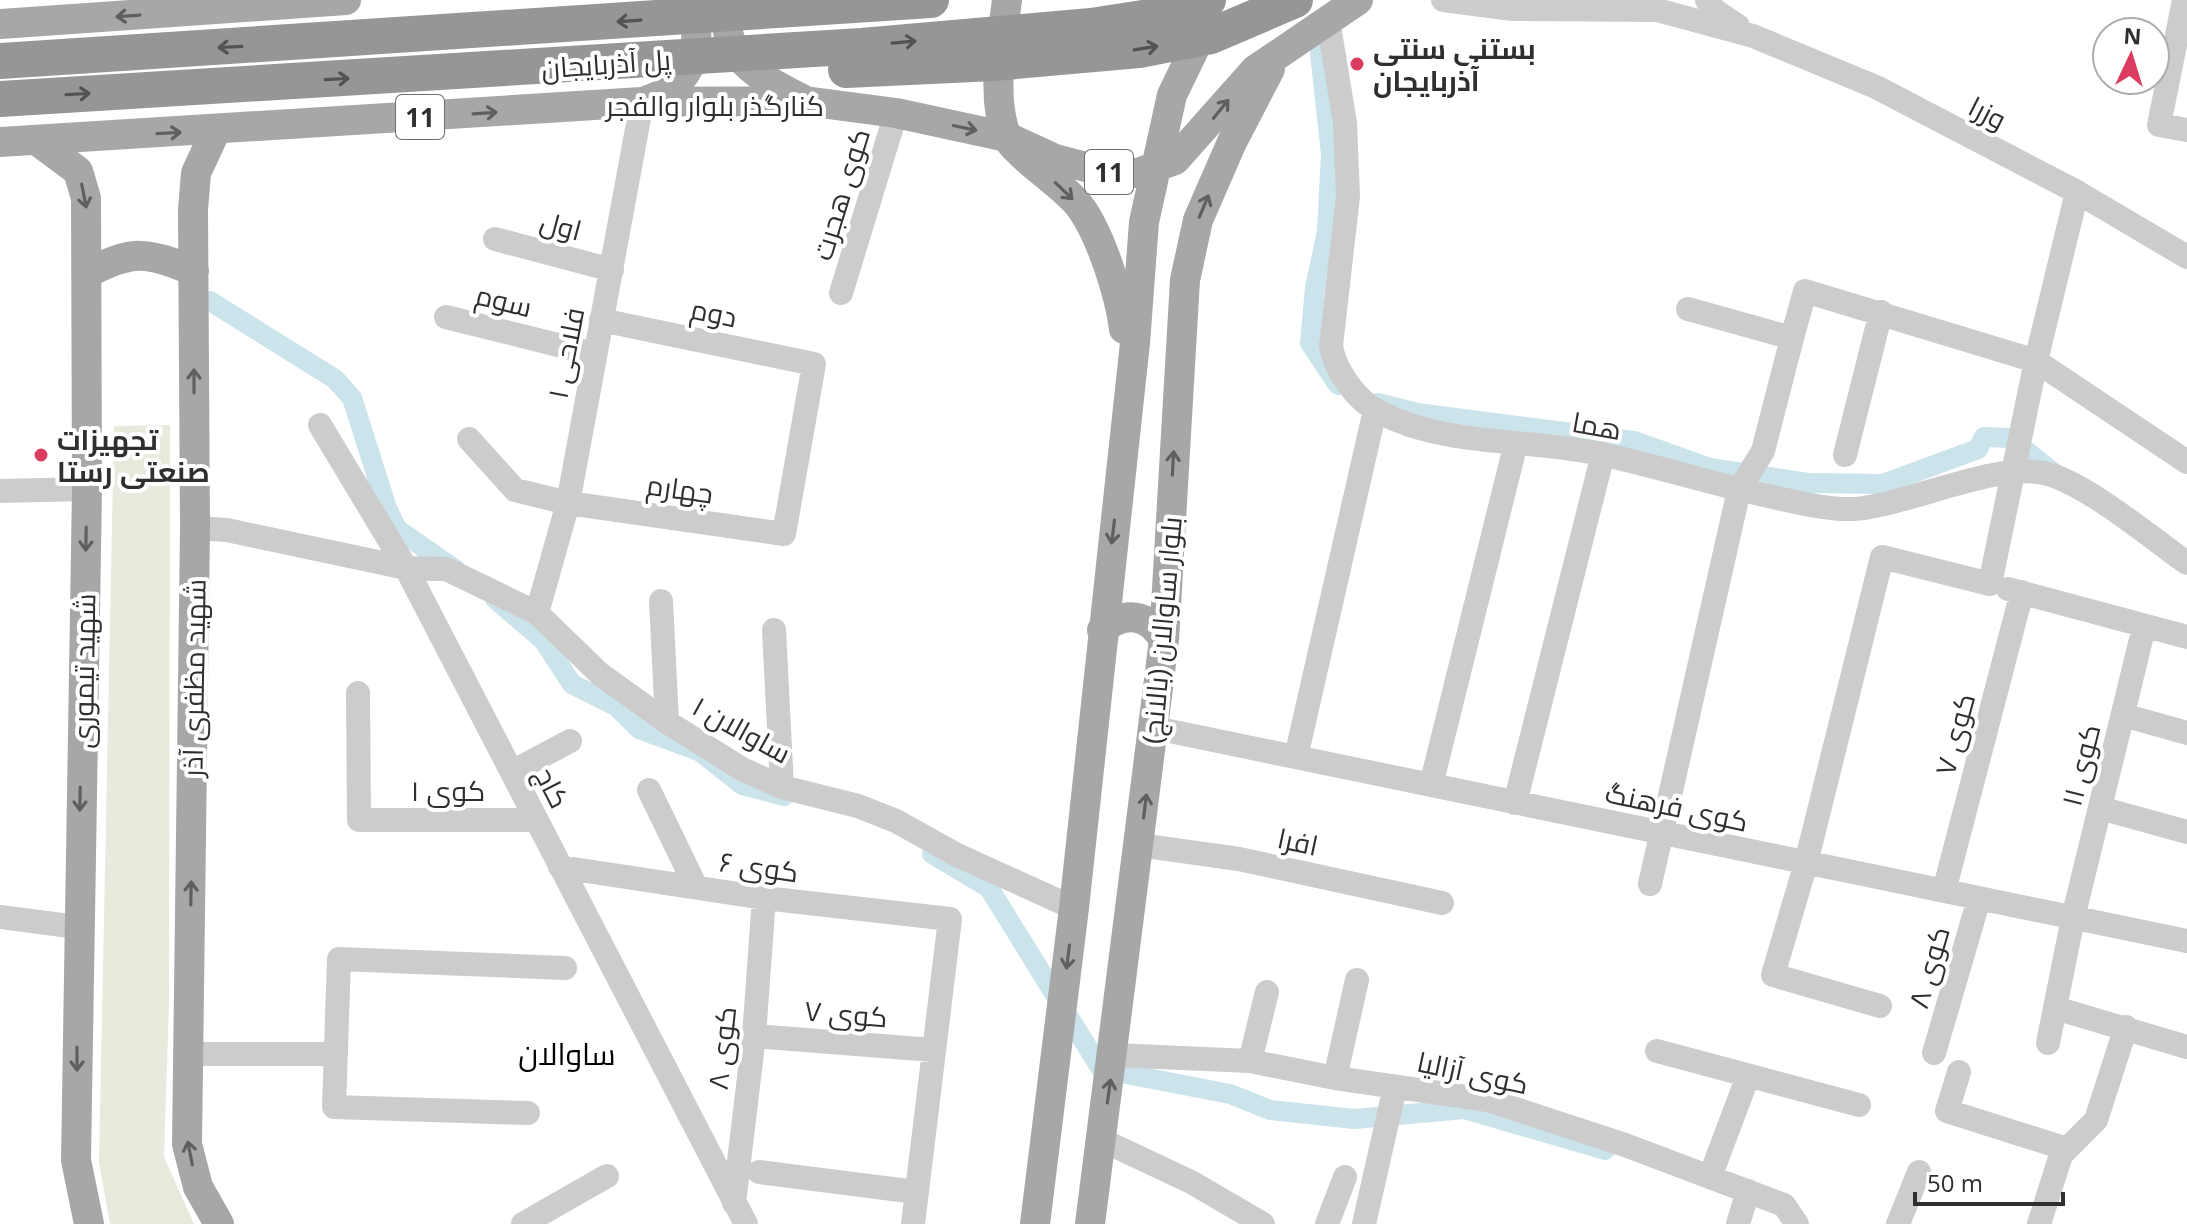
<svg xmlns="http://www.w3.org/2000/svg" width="2187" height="1224" font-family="'Open Sans',Cairo,sans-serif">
<rect width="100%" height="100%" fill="#fff"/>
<path fill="#e7ebde" d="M170 425 169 1005 164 1157 194 1224H110L99 1163 114 426Z"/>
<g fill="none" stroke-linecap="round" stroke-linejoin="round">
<path stroke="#cbe3ea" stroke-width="20" d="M1324 24 1320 54 1331 154 1327 231 1315 288 1310 343 1338 385
M210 301 335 379 352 398 387 508 397 529 456 570
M1378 403 1417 413 1634 441 1710 468 1808 483 1883 484 1978 449 1984 437 2010 438 2058 476
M495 599 543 640 572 684 616 706 639 729 699 751 742 785 784 796
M932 854 989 888 1101 1069 1230 1094 1270 1110 1354 1119 1464 1109 1605 1150"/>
<path stroke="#ccc" stroke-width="24" d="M1443 0 1513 9 1657 10 1753 36 1876 87 2077 192 2187 257
M1707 0 1714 10 1738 26
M2184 0 2159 125 2187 130
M1328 20 1345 123 1348 196 1331 346C1335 371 1356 400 1379 412 1448 448 1532 438 1605 455 1665 468 1722 487 1782 499 1805 504 1830 510 1854 509 1907 505 1997 462 2044 473 2085 482 2151 538 2187 563
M495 239 612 270
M841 293 896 113
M1688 309 1792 338 1805 291 2036 361 2077 192
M446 317 594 354
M320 425 406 568 746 1224
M469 439 515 490 568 503 784 534 814 364 601 320
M1845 455 1881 312
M0 491 87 489
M195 528 227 530 406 568 446 569 537 613 600 674 667 722 742 769 782 787 858 806 896 821 957 855 1074 908
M2008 589 2187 637
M661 601 667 722
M537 613 568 503 642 102
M774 630 782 787
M358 693 359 820H536
M2123 715 2187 733
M1155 728 2187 941
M1296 757 1375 410
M512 772 570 741
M1431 785 1516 443
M649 790 696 887
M1515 803 1603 454
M2100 808 2187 832
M1139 845 1239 859 1442 903
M560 867 764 898 950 919 913 1224
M1650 884 1739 490 1763 451 1792 338
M1944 891 2022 592
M0 917 77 927
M1880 1006 1773 975 1806 863 1882 557 1990 584 2036 361 2187 462
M2055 1008 2187 1047
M754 1036 933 1050
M2048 1043 2073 918 2144 627
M1657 1051 1859 1105
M1934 1053 1979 899
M189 1054H336
M1114 1055 1250 1061 1335 1078 1488 1100 1625 1145 1784 1205 1797 1224
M1250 1061 1267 992
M1959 1072 1947 1111 2067 1149
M1335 1078 1357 980
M528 1113 334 1107 339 959 565 968
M1102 1140 1193 1183 1263 1224
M759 1172 916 1192
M1710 1177 1748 1076
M734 1203 754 1036 764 898
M523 1224 607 1176
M1327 1224 1345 1177
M1364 1224 1395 1087
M1738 1224 1748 1191
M1898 1224 1919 1172
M2039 1224 2061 1155 2096 1120 2126 1027"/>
<path stroke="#a7a7a7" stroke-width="30" d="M731 0C713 54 762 79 802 99
M1007 0C1002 41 991 95 1006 135 1015 156 1066 186 1081 208 1101 236 1120 295 1124 329
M0 24 346 0
M648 100C693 85 706 43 689 0
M216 130 196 173 193 210 195 528 187 1144 198 1187 219 1224
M36 140 78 171 86 198 87 489 76 1160 89 1224
M0 142 642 102 805 101 896 113 1007 137 1055 159 1105 172 1138 173 1175 160 1255 70 1358 0
M88 273C133 249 147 252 194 271
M1102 630C1125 610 1149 614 1164 640
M1035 1224 1074 908 1135 343 1144 222 1172 95 1207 23
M1090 1224 1164 640 1185 280 1198 220 1232 142 1270 69"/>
<path stroke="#969696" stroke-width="36" d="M0 61 931 0
M846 70 994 63 1139 50 1211 36 1295 0
M0 99 862 46 1091 26 1156 16 1208 0"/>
</g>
<defs><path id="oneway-shaft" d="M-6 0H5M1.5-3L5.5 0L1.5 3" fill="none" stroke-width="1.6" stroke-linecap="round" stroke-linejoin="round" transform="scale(2)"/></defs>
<g stroke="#5f5f5f">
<use href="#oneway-shaft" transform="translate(128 16) rotate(176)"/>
<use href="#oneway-shaft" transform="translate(1221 109) rotate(-51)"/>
<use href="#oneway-shaft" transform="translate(485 113) rotate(-4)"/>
<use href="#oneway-shaft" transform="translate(965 128) rotate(12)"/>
<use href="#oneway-shaft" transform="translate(169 133) rotate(-3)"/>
<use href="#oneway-shaft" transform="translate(1064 191) rotate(44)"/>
<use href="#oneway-shaft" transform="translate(84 196) rotate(79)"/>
<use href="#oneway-shaft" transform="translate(1204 206) rotate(-67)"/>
<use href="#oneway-shaft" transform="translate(194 381) rotate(-90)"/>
<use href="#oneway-shaft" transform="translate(1173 463) rotate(-87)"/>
<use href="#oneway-shaft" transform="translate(1113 532) rotate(97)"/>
<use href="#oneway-shaft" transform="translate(86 539) rotate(91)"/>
<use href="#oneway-shaft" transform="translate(80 799) rotate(91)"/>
<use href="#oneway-shaft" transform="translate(1145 806) rotate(-83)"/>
<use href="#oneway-shaft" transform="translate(191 893) rotate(-89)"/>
<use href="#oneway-shaft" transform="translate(1068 957) rotate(97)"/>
<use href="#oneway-shaft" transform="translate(77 1059) rotate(90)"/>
<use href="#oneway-shaft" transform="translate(1109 1091) rotate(-82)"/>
<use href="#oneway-shaft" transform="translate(190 1153) rotate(-101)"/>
</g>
<g stroke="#535353">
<use href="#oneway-shaft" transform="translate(629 21) rotate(176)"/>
<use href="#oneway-shaft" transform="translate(904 42) rotate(-5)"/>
<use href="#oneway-shaft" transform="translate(230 47) rotate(177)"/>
<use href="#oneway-shaft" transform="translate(1146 48) rotate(-9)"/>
<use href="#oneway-shaft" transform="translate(337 79) rotate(-3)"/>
<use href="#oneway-shaft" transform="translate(78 94) rotate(-3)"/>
</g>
<g fill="#db3c5f" stroke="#fff" stroke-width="3">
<circle cx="1357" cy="64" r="8"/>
<circle cx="41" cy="455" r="8"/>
</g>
<g text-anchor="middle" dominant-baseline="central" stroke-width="8" stroke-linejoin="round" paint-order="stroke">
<g fill="#fff" stroke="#6d6d6d" stroke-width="2">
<rect x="396" y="95" width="48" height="44" rx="6"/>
<rect x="1085" y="150" width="48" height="44" rx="6"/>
</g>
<g font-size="26" font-weight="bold" fill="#2f2f2f">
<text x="420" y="117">11</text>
<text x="1109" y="172">11</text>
</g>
<g font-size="28" font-weight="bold" fill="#2f2f2f" stroke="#fff" text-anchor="start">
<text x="1373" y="48">بستنی سنتی<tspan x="1373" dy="32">آذربایجان</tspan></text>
<text x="57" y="439">تجهیزات<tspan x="57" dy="32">صنعتی رستا</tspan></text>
</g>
<g font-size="28" fill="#2f2f2f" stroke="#fff">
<text transform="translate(606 63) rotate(-4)">پل آذربایجان</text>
<text x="715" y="105">کنارگذر بلوار والفجر</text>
<text transform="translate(1988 112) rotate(27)">وزرا</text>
<text transform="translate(840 194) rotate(-73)">کوی هجرت</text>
<text transform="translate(561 225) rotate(15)">اول</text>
<text transform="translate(504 300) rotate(14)">سوم</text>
<text transform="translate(714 312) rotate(12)">دوم</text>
<text transform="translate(565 353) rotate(-79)">فلاحی ۱</text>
<text transform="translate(1597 425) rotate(10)">هما</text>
<text transform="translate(680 488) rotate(8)">چهارم</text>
<text transform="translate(1161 630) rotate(-85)">بلوار ساوالان (بالانج)</text>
<text transform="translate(83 671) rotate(-89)">شهید تیموری</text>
<text transform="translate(193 678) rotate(-89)">شهید مظفری آذر</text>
<text transform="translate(742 729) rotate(29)">ساوالان ۱</text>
<text transform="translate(1954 734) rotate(-75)">کوی ۷</text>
<text transform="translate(2080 765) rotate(-76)">کوی ۱۱</text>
<text transform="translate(553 787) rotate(63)">کاج</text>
<text x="448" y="790">کوی ۱</text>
<text transform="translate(1677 806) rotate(12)">کوی فرهنگ</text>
<text transform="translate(1298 841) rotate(12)">افرا</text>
<text transform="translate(759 866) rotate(8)">کوی ۶</text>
<text transform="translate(1928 967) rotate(-74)">کوی ۸</text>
<text transform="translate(846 1013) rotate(5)">کوی ۷</text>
<text transform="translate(721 1048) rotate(-84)">کوی ۸</text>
<text transform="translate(1473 1072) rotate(12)">کوی آزالیا</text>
</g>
<g font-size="30" fill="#000" stroke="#fff">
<text x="567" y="1053">ساوالان</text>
</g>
</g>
<g transform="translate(2131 56) rotate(4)"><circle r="38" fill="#ffffff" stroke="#acacac" stroke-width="2"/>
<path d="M0-6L14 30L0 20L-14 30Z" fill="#db3c5f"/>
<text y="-12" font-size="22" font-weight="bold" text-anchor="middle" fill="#2f2f2f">N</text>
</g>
<path d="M1915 1192v12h148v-12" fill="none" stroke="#2f2f2f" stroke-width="4"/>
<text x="1927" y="1192" font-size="24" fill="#2f2f2f" stroke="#ffffff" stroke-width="6" paint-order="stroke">50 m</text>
</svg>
